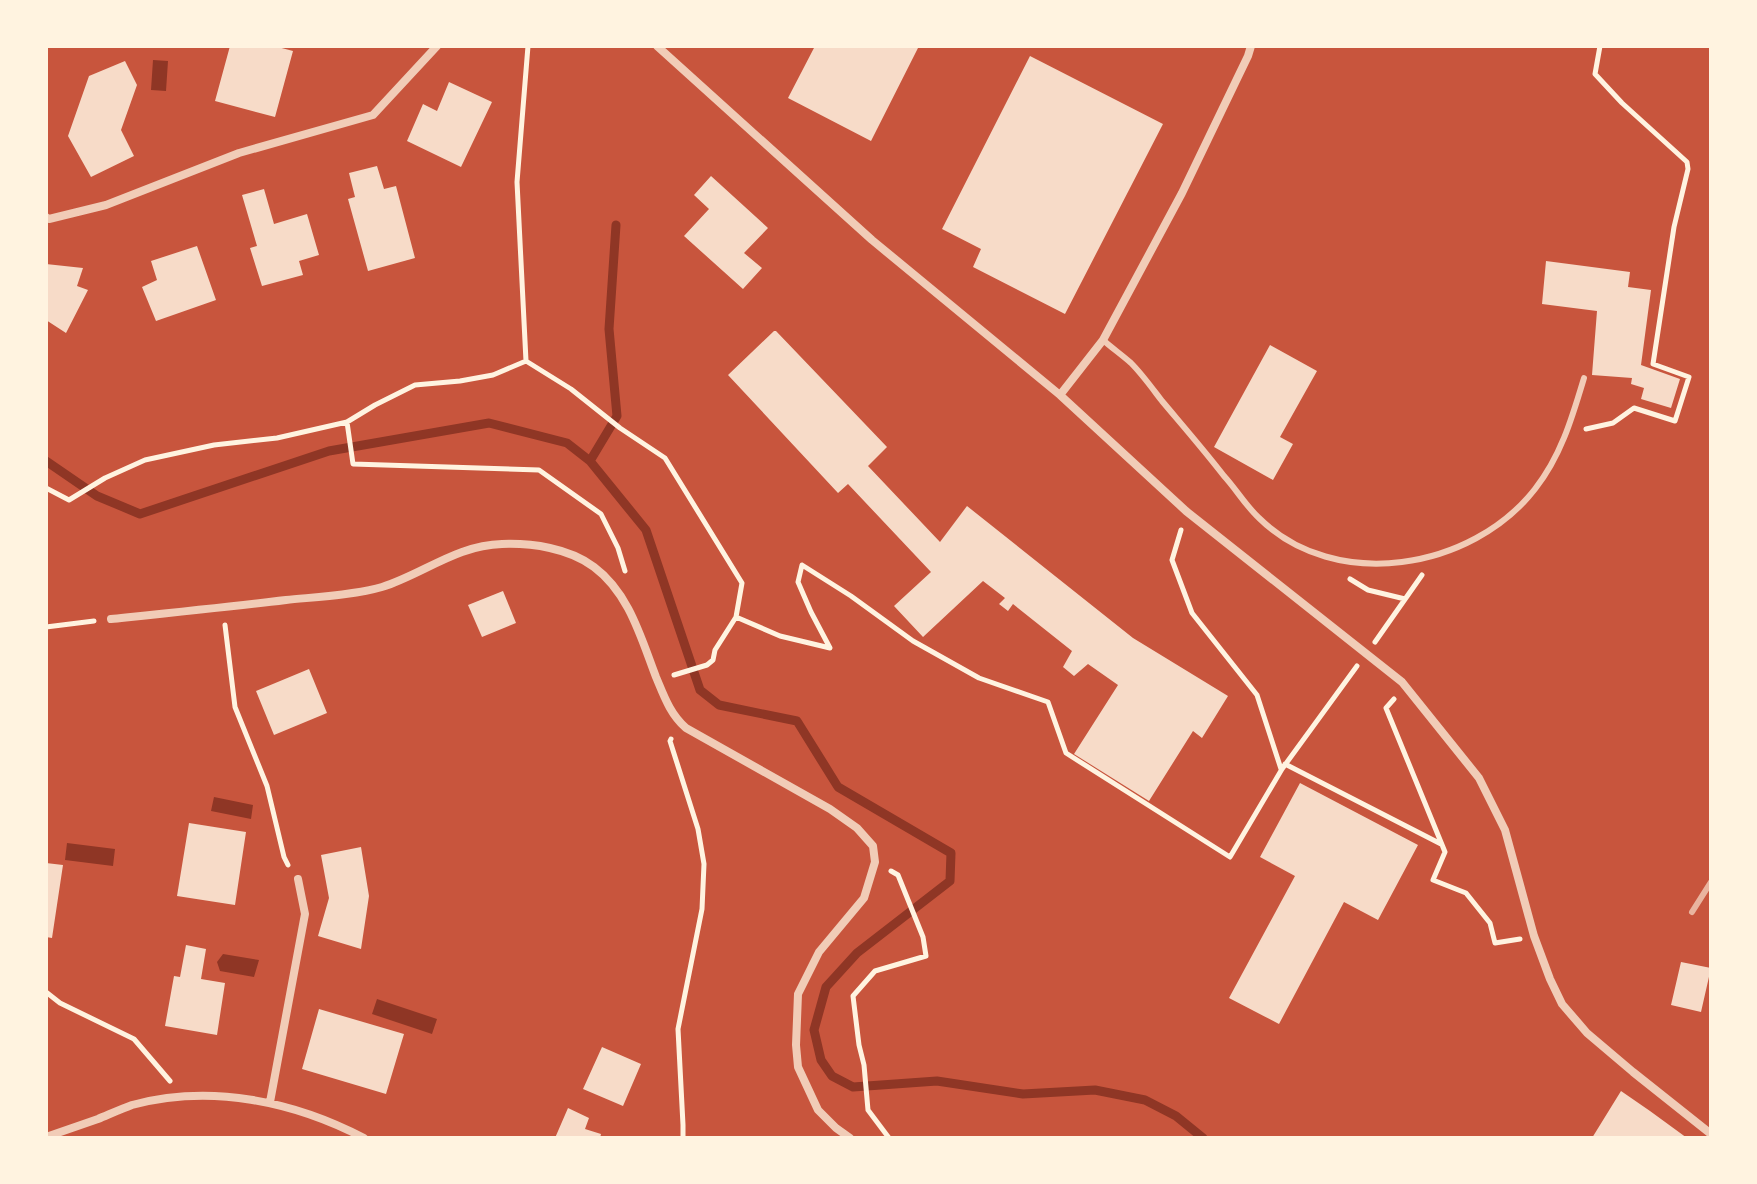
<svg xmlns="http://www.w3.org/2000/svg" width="1757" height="1184" font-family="'Source Serif 4',serif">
<rect width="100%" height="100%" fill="#c8553d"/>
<path fill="#8f3625" d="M153 60 168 61 166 91 151 90Z
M214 797 253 805 251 819 211 811Z
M67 843 115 849 113 866 65 860Z
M223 954 259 960 254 977 220 971 217 962Z
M377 999 437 1019 432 1034 372 1014Z"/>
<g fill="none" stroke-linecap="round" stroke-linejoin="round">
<path stroke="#8f3625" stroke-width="9" d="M46 461 97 496 140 514 329 451 489 423 567 443 590 461 646 530 700 690 719 705 797 721 838 787 951 853 950 881 857 953 826 987 814 1030 821 1060 832 1076 853 1087 937 1081 1023 1094 1095 1090 1145 1100 1176 1116 1203 1138
M590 461 617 416 609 329 616 225"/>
</g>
<path fill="#f7dbc8" d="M230 46H274L293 51 275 117 215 101Z
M815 46H919L871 141 788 98Z
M1030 56 1163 124 1065 314 973 267 981 249 942 229Z
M125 61 137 85 121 130 134 156 91 177 68 136 89 76Z
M449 82 492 102 461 167 407 141 423 104 437 111Z
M377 166 384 189 396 186 415 258 368 271 348 199 355 197 349 173Z
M711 176 768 228 744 253 762 268 743 289 684 236 709 209 694 195Z
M264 189 274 224 307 214 319 255 299 261 303 275 262 286 250 248 257 246 242 195Z
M197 246 216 300 156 321 142 287 157 280 151 261Z
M1546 261 1630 272 1628 287 1651 290 1641 365 1680 379 1671 408 1641 399 1644 388 1631 384 1632 378 1592 375 1597 311 1542 304Z
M46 264 83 268 77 286 88 290 66 333 46 320Z
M774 331H776L887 447 868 466 940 542 967 506 1133 638 1228 696 1202 738 1193 731 1149 801 1074 754 1118 685 1088 664 1074 676 1063 667 1072 651 1013 604 1008 611 999 604 1005 598 983 581 923 637 894 606 931 572 848 484 838 493 728 375Z
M1270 345 1317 371 1280 437 1293 444 1273 480 1214 447Z
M503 591 516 623 482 637 468 605Z
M309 669 327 713 274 735 256 691Z
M1300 783 1418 845 1378 920 1344 902 1279 1024 1229 998 1295 876 1260 857Z
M189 823 246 832 235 905 177 896Z
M361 847 369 896 361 949 318 936 329 898 321 855Z
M46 863 63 865 52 938 46 937Z
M186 945 206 949 201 979 225 983 217 1035 165 1026 174 976 180 977Z
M1681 962 1711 968 1701 1012 1671 1005Z
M319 1009 404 1034 386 1094 302 1069Z
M602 1047 641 1064 623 1106 583 1089Z
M1621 1091 1650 1111 1687 1138H1592Z
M568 1108 589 1118 585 1129 601 1134 600 1138H555Z"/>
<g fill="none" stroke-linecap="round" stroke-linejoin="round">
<path stroke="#fff3e0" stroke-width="5" d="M526 361 571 389 620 428 665 458 742 583 736 617 715 650 713 660 707 665 674 675
M526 361 517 182 528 46
M347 422 353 464 539 470 601 514 618 548 625 571
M1586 429 1613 423 1634 408 1675 421 1689 377 1653 364 1674 227 1688 169 1687 162 1622 103 1595 74 1600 46
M46 488 69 500 105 478 145 460 214 445 277 438 347 422 375 405 415 385 460 381 493 375 526 361
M1181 530 1172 560 1192 613 1257 695 1281 769
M1350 579 1368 590 1405 599
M736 617 780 636 830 648 811 612 798 582 802 565 851 596 913 641 979 678 1048 702 1066 753 1230 857 1282 769 1357 666
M225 625 235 707 267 786 284 857 288 865
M46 627 94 621
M1375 642 1422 575
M1394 699 1386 708 1445 852 1433 880 1466 893 1490 923 1495 943 1520 939
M671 739 670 741 698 829 704 864 702 909 678 1029 683 1125V1138
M1285 764 1441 844
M46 992 60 1003 134 1039 170 1081
M889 1138 868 1110 864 1065 859 1045 853 996 875 971 926 956 923 937 898 875 891 871"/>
<path stroke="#f1ccb7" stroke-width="6" d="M1103 340C1112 348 1122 355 1131 363 1142 374 1152 388 1162 401 1183 426 1204 450 1224 476 1236 489 1246 506 1259 518 1335 593 1472 570 1535 489 1561 456 1572 418 1584 378"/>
<path stroke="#f1ccb7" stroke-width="8" d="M657 46 872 240 1060 395 1186 511 1402 682 1479 778 1505 830 1534 936 1550 979 1562 1004 1587 1033 1633 1072 1711 1134
M46 217 49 219 106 205 239 153 373 115 437 46
M1060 395 1103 340 1182 193 1248 56 1251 46
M111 619C169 613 228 607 286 600 315 597 355 595 382 587 423 574 457 545 502 544 532 543 569 548 594 567 629 593 641 638 656 677 664 696 670 714 686 728L830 809 857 828 873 846 875 862 864 898 819 952 798 994 796 1045 798 1067 818 1110 836 1128 850 1138
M270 1102 305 914 298 879
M46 1137C63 1131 81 1125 98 1119 110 1114 121 1109 132 1105 211 1084 293 1101 364 1138"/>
<path stroke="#e9b49f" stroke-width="6" d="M1692 912 1711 882"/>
</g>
<rect width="1757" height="1184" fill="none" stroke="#fff3e0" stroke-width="96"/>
</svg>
